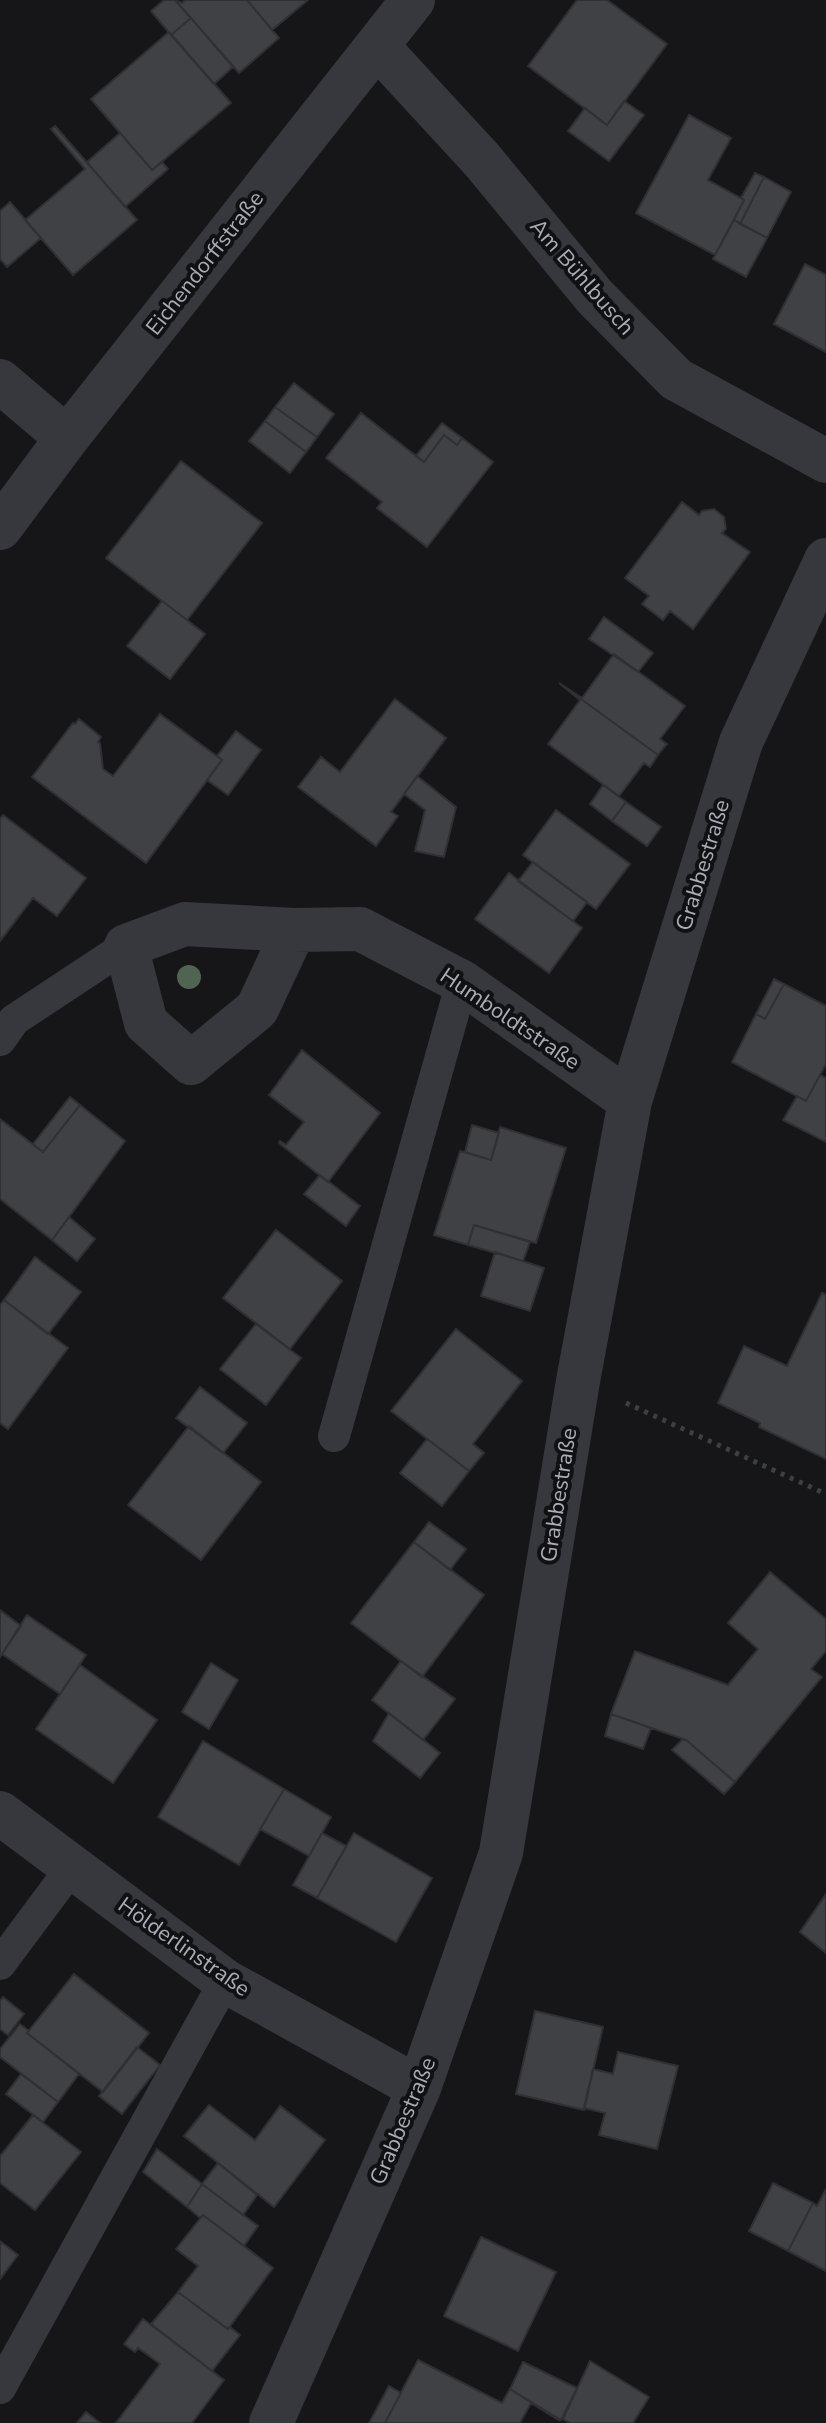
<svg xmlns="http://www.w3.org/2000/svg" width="826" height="2423" font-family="'Nunito Sans',sans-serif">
<rect width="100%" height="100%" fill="#161618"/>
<path fill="#404145" stroke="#303034" stroke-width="2" d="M164 0H175L191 18 171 35 151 11Z
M175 0 182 3 185 0H247L279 38 239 73Z
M247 0H308L272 30Z
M577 0H607L667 44 607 125 528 66Z
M191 18 233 67 214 84 171 35Z
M169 32 231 103 152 170 91 99Z
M624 101 644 115 609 161 568 131 585 108 607 125Z
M689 115 731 138 708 180 744 200 715 255 636 213Z
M55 126 137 220 73 275 25 220 85 169 51 129Z
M120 133 152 170 162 162 168 169 125 207 87 162Z
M755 173 764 177 740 224 734 220 744 200 741 198Z
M764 177 791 192 767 238 740 224Z
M10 202 41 238 7 267 0 259V211Z
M734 220 767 238 746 277 713 259Z
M805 264 826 275V352L774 324Z
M294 383 334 414 317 437 275 407Z
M275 407 317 437 306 452 265 421Z
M361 413 424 462 444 435 457 445 462 438 493 462 427 547 377 508 382 502 326 458Z
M265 421 306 452 290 473 249 441Z
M442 423 462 438 457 445 444 435 424 462 416 456Z
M181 461 262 523 187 620 106 558Z
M682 502 699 515 702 511 714 509 724 517 726 529 722 533 750 552 693 629 670 611 663 620 642 604 649 596 625 578Z
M162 601 205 634 170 679 127 646Z
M604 617 653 653 638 672 589 639Z
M614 654 685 706 660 739 667 744 658 755 559 683 582 698Z
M559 683 658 755 650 767 644 763 619 796 548 744 580 700Z
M395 699 446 738 391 812 398 816 376 846 298 787 321 757 340 772Z
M160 714 222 760 146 863 32 777 73 723 75 724 79 719 101 737 98 742 100 743 103 769 113 776Z
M236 731 261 750 228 795 207 780 222 760 217 756Z
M417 776 456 807 444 857 415 851 425 810 404 794Z
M603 785 626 802 612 821 590 804Z
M626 802 661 827 647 846 612 821Z
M556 810 630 864 596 909 523 855Z
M3 815 86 878 57 916 33 898 0 941V819Z
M533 862 587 902 573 921 518 881Z
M509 873 582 928 549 973 475 919Z
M774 979 784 984 765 1019 756 1014Z
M784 984 826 1006V1064L806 1101 732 1062 756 1014 765 1019Z
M302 1050 380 1113 328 1182 279 1143 280 1141 286 1145 304 1122 269 1095Z
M820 1075 826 1078V1142L783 1120 797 1096 806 1101Z
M70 1097 80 1105 43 1152 33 1144Z
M80 1105 125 1141 52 1240 0 1199V1119L43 1152Z
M472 1125 499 1133 491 1160 465 1152Z
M500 1127 566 1148 536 1243 474 1225 468 1245 434 1235 460 1151 491 1160Z
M320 1175 360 1206 346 1226 304 1194Z
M69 1217 95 1239 77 1261 52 1240Z
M474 1225 530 1242 523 1261 468 1245Z
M276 1230 342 1281 290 1349 223 1298Z
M495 1252 544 1268 530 1311 481 1296Z
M35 1257 81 1292 48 1334 4 1300Z
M822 1293 826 1295V1459L759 1427 760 1423 718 1403 744 1346 787 1366Z
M4 1300 68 1348 8 1429 0 1423V1305Z
M256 1324 301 1358 266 1405 220 1369Z
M456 1329 522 1381 473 1444 484 1453 469 1471 391 1411Z
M200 1387 247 1423 223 1453 176 1418Z
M189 1426 261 1482 201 1560 128 1505Z
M427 1439 469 1471 442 1506 400 1473Z
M429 1522 466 1549 450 1570 414 1542Z
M414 1542 484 1595 422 1677 351 1623Z
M770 1572 826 1619V1651L811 1669 822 1677 735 1782 686 1740 611 1714 635 1651 728 1685 758 1649 728 1623Z
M0 1610 21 1626 0 1657Z
M27 1615 86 1655 60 1694 2 1654Z
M401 1661 455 1699 423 1740 372 1700Z
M211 1663 238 1680 209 1729 182 1712Z
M80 1665 157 1720 113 1783 36 1729Z
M389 1713 440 1753 420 1778 373 1741Z
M611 1714 651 1728 643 1749 605 1736Z
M682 1740H686L735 1782 724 1794 672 1750Z
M203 1741 284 1789 239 1865 158 1817Z
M284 1789 331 1817 309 1856 260 1829Z
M322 1833 346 1846 317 1898 293 1885Z
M354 1833 432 1878 396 1942 317 1898Z
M826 1894V1953L800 1932Z
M74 1974 149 2033 103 2092 27 2033Z
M3 1997 24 2014 8 2035 0 2029V2001Z
M535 2011 603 2027 584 2110 516 2094Z
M20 2024 29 2031 27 2033 79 2074 58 2102 0 2057V2049Z
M137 2047 160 2065 122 2114 99 2096Z
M618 2052 678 2066 657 2149 599 2135 605 2113 584 2108 593 2069 613 2074Z
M21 2074 58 2102 43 2122 6 2094Z
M209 2105 255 2140 280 2106 325 2140 274 2207 184 2136Z
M33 2115 81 2152 35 2210 0 2183V2156Z
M157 2149 202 2184 187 2207 143 2172Z
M218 2163 257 2195 243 2215 202 2184Z
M773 2183 813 2203 788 2251 749 2231Z
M202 2184 258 2226 244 2246 203 2215 200 2218 187 2207Z
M826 2189V2271L788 2251 813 2203 817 2206Z
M203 2215 273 2268 228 2329 178 2292 198 2266 176 2249Z
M481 2237 556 2272 518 2351 444 2316Z
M0 2241 18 2255 0 2279Z
M178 2292 226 2328 230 2327 240 2335 212 2371 151 2324Z
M143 2319 224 2380 192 2423H116L160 2364 138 2348 135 2352 124 2344Z
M418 2360 502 2403 510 2389 560 2421 531 2403 520 2423H385Z
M590 2361 649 2397 633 2423H570L563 2419Z
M523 2362 577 2388 561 2420 510 2389Z
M389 2386 401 2393 385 2423H369Z
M86 2412 100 2423H77Z"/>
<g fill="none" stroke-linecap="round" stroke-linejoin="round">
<path stroke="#3d3f44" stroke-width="5" stroke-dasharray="4 6" stroke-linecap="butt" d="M626 1403 826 1494"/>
<path stroke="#37383d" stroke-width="32" d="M0 1040 14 1020 126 946
M334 1436 462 982
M0 1964 73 1866
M0 2388 225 1981"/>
<path stroke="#37383d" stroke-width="44" d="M377 46 482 160 595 297 676 379 826 461
M0 381 67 438
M0 528 67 438 413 0
M294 930 257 1009 191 1063 146 1023 126 946 185 924 294 930 360 929 462 982 630 1101
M0 1813 225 1981 419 2088
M271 2423 419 2088 501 1853 578 1381 630 1101 741 742 826 560"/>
</g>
<circle fill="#506452" cx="189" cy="977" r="12"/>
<g text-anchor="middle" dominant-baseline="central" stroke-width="8" stroke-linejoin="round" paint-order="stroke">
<g font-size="22" fill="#a8adb8" stroke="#111113">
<text transform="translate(205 263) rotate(-52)">Eichendorffstraße</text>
<text transform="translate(582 277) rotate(49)">Am Bühlbusch</text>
<text transform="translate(703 865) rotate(-73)">Grabbestraße</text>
<text transform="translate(510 1019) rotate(34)">Humboldtstraße</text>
<text transform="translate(559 1495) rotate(-81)">Grabbestraße</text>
<text transform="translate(184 1947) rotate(35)">Hölderlinstraße</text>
<text transform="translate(403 2121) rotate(-67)">Grabbestraße</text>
</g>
</g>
</svg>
